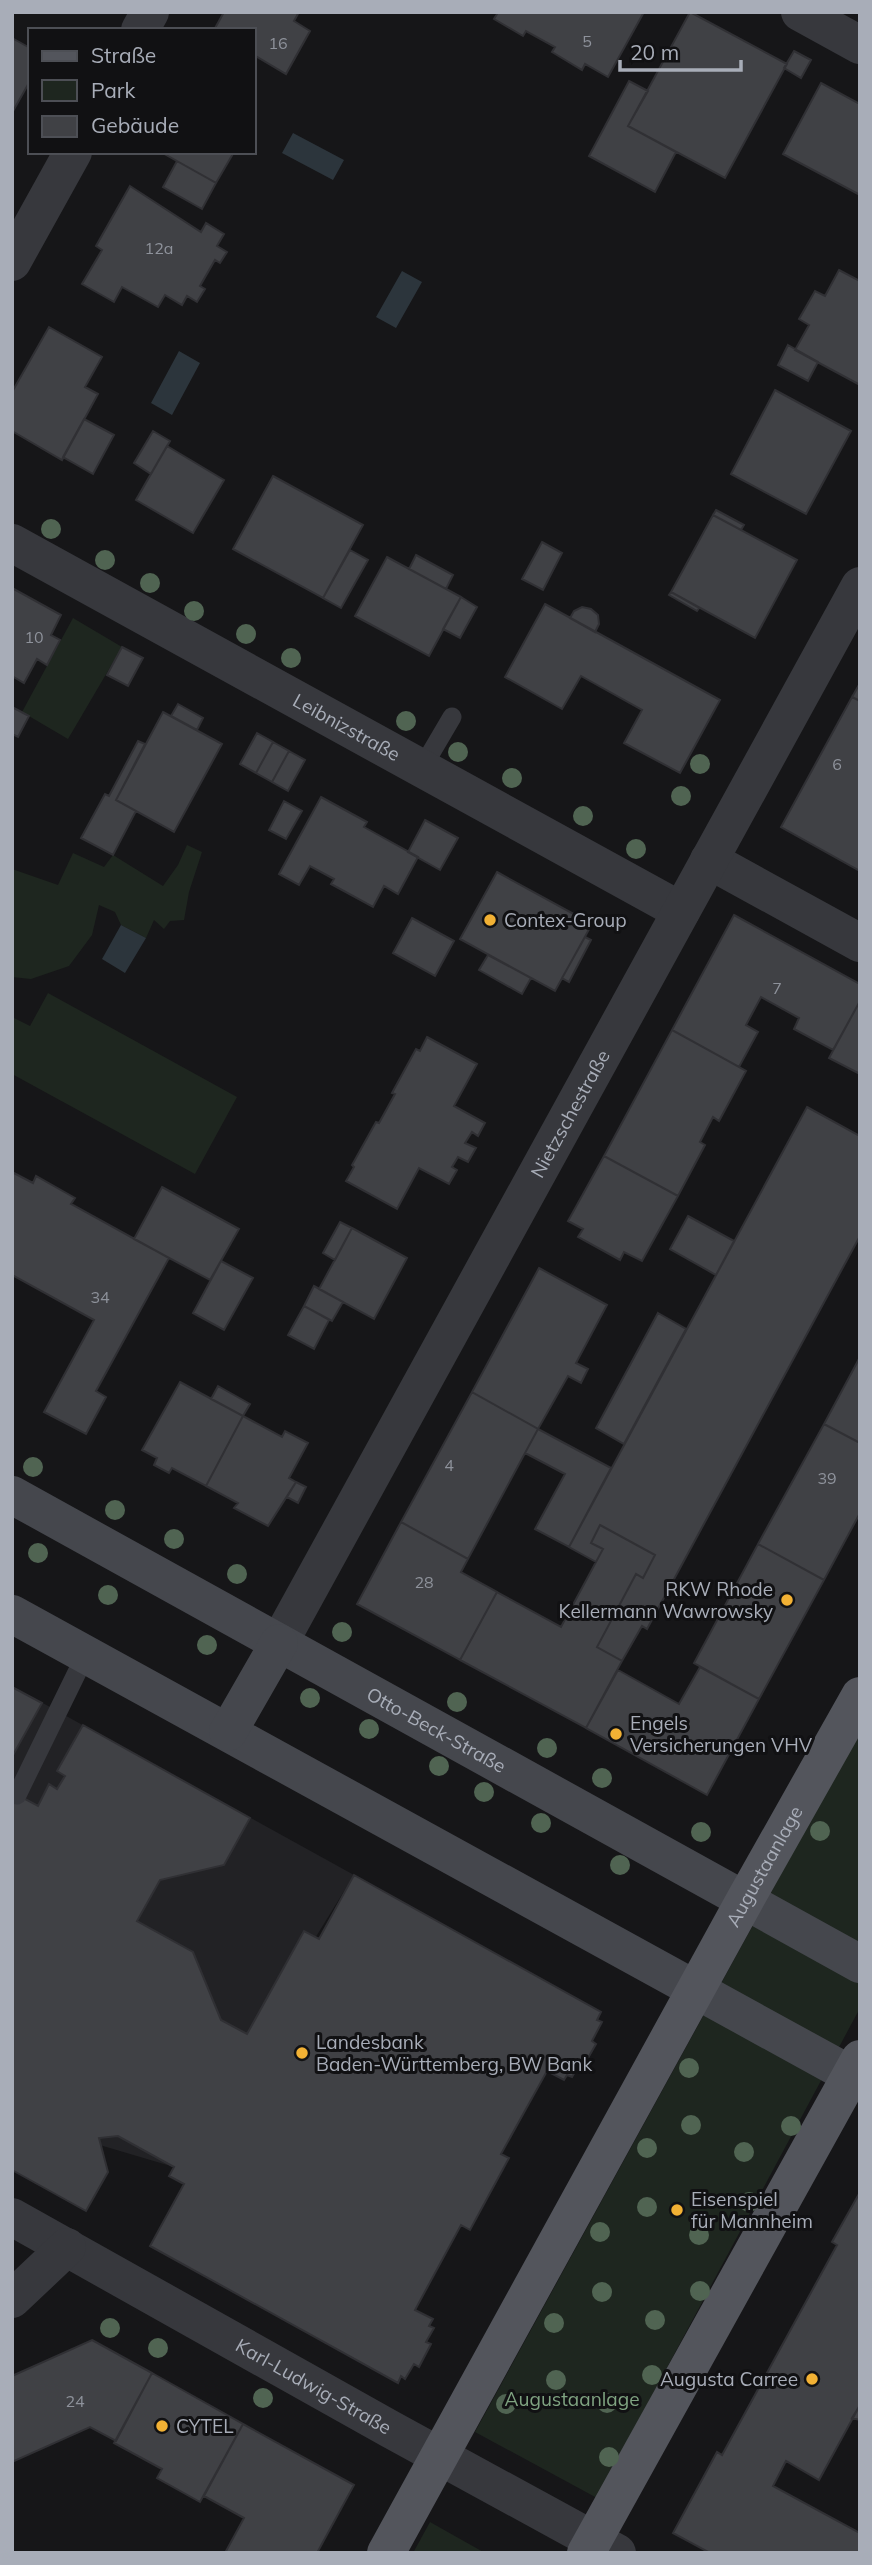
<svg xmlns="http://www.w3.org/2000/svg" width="872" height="2565" font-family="Mulish,sans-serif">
<rect width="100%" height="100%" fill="#161618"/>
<path fill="#222225" d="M12 1686 354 1875 174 2167 12 2119Z"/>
<path fill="#1e261f" d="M73 618 122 647 68 739 22 712Z
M187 845 202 852 189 892 184 920 170 921 164 929 154 920 146 938 121 925 115 912 99 905 92 935 69 966 31 979 12 977V869L58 885 73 853 104 867 113 855 163 886 178 865Z
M48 993 237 1097 195 1174 12 1074V1017L30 1026Z
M860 1730V2008L597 2498 475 2432Z
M430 2522 485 2553H413Z"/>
<path fill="#2c353c" d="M293 133 344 160 333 180 282 153Z
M402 271 422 282 396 328 376 317Z
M179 351 200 363 172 415 151 403Z
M121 925 146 938 125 973 102 959Z"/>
<path fill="#404145" stroke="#303034" stroke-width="2" d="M224 12H299L294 21 310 31 286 74 254 55V30H214Z
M494 12H644L608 77 585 64 582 70 552 52 555 47 526 31 523 36 494 19 497 14Z
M690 12 787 64 725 178 628 126Z
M12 38 30 48V81L12 113Z
M794 51 811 60 801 78 784 68Z
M629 81 648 91 628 126 676 152 655 192 589 156Z
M821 83 860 104V195L783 154Z
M161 152H234L216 183Z
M177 161 216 183 202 209 163 187Z
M130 186 201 232 206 223 224 234 217 246 227 252 220 263 215 260 200 286 205 289 197 302 187 296 182 305 165 295 158 307 122 287 114 302 82 284 102 250 96 246Z
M839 270 860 281V385L795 350 809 325 799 319 815 291 825 296Z
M49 327 102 357 85 387 98 394 62 460 12 431V392Z
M788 345 818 362 808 381 778 365Z
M775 390 851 431 806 514 731 474Z
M84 419 114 435 93 474 63 457Z
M153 431 170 441 151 474 134 463Z
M167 446 224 480 193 533 136 500Z
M273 476 363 525 323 598 233 549Z
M716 510 744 525 741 530 713 515Z
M713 515 797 560 755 638 671 592Z
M542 542 562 553 543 590 522 579Z
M350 550 368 560 341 608 323 598Z
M416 555 453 575 446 589 409 569Z
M387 557 461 597 429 656 355 616Z
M12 588 61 615 51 635 60 640 47 665 37 659 24 683 12 676Z
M671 592 699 608 697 611 669 595Z
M461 597 477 607 460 638 443 629Z
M545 604 720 700 680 773 624 743 642 710 581 676 562 709 505 677Z
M582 607 591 609 598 615 599 624 595 632 570 618 574 611Z
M122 647 143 658 128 686 107 675Z
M860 683V701L852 697Z
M852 697 860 701V871L781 827Z
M178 704 203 718 197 730 171 716Z
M12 707 29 716 18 737 12 734Z
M163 712 222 744 174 832 116 800Z
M257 733 273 742 256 773 240 764Z
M138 741 145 744 116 800 136 811 113 855 81 838 105 794 109 796Z
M273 742 289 751 272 782 256 773Z
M289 751 305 760 288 791 272 782Z
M321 797 367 822 364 827 418 857 398 894 384 886 373 907 331 884 334 879 310 866 299 885 279 874Z
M284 801 302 811 286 839 269 830Z
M425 820 458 838 440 870 408 852Z
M497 872 592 924 555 991 460 939Z
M734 915 860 984V1001L833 1050 794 1029 799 1018 761 997 746 1025 758 1032 739 1067 672 1030Z
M412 918 454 941 435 976 393 953Z
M585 937 591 940 569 982 562 978Z
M488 955 531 978 522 994 479 970Z
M860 1001V1074L829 1058Z
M672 1030 746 1071 719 1121 713 1117 700 1142 705 1145 678 1196 604 1156Z
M427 1037 477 1064 454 1106 485 1123 478 1136 472 1132 465 1143 476 1148 468 1162 458 1157 452 1167 457 1170 449 1184 419 1168 397 1209 346 1181 354 1167 352 1165 376 1122 379 1123 395 1094 392 1093 416 1049 420 1051Z
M807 1107 860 1136V1236L647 1629 642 1626 622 1661 597 1647 636 1574 643 1578 655 1555 600 1525 591 1543 603 1549 596 1562 569 1547Z
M604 1156 678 1196 642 1261 624 1252 620 1260 578 1237 583 1229 568 1221Z
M12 1172 33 1183 36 1176 75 1198 71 1204 169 1258 96 1391 106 1397 86 1434 44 1412 94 1320 12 1275Z
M162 1187 239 1229 210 1280 134 1239Z
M688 1216 734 1241 716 1275 670 1249Z
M340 1222 352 1228 335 1260 323 1253Z
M352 1228 407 1258 374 1319 319 1289Z
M221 1261 253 1278 224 1330 193 1313Z
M539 1268 607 1305 576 1363 588 1369 581 1383 568 1376 538 1429 472 1392Z
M314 1286 343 1302 332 1321 304 1306Z
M304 1306 329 1320 314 1349 288 1335Z
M658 1313 686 1329 624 1444 596 1428Z
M860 1357V1443L824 1424Z
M180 1382 243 1416 206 1486 172 1468 169 1473 154 1465 157 1458 142 1450Z
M218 1386 250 1404 243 1416 211 1399Z
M472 1392 538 1429 468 1559 401 1522Z
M243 1416 282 1437 285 1431 308 1443 289 1478 296 1482 268 1526 234 1508 238 1503 206 1486Z
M824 1424 860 1443V1513L824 1580 758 1544Z
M538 1429 611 1468 569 1547 535 1529 565 1474 525 1453Z
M296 1482 306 1487 298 1503 287 1497Z
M401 1522 468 1559 461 1572 497 1592 460 1660 357 1604Z
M600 1525 655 1555 643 1578 636 1574 597 1647 622 1661 586 1728 460 1660 497 1592 561 1627 603 1549 591 1543Z
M758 1544 824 1580 759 1699 694 1663Z
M700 1667 759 1699 707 1795 586 1728 618 1670 679 1704Z
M12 1687 42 1703 12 1757Z
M83 1725 250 1818 224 1865 160 1880 137 1921 193 1952 221 2020 247 2034 304 1931 319 1939 354 1875 601 2012 597 2020 602 2022 592 2041 596 2044 584 2065 580 2063 572 2077 567 2075 564 2080 547 2071 501 2154 509 2158 470 2230 461 2225 415 2310 433 2319 429 2326 434 2328 426 2342 431 2344 419 2367 414 2364 405 2379 401 2376 398 2383 150 2246 184 2184 169 2176 174 2167 118 2136 99 2138 108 2172 86 2211 12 2170V1792L38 1806 49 1784 57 1789 65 1776 57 1771Z
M860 2192V2405L819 2480 786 2461 773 2486 860 2533V2553H710L673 2533 717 2452 722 2455 837 2245 832 2242Z
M92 2340 152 2373 116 2441 90 2427 12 2462V2376Z
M152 2373 243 2424 200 2502 157 2478 162 2469 114 2443Z
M860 2405V2420L852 2418Z
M243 2424 354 2485 317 2553H225L244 2518 204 2496Z"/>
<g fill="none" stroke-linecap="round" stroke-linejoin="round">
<path stroke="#37383d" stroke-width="19" d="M422 768 452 717
M17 1795 86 1654"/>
<g stroke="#37383d" stroke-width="38">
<path d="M800 12 860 45"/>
<path d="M140 30 150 12"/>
<path d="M12 262 73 152"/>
<path id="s1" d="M12 543 681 911"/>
<path d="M709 860 860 943"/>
<path id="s2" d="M279 1643 860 586"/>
<path id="s3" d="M12 2217 390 2429 617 2553"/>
<path d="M12 2299 67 2247"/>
</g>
<g stroke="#45474d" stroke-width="38">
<path id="s4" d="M12 1495 860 1964"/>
<path d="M12 1614 851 2075"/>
<path d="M228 1732 279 1643"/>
</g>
<g stroke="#53555c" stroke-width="38">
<path id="s5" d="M386 2553 745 1900 860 1696"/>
<path d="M586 2553 860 2059"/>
</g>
</g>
<g fill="#506452">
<circle cx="51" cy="529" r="10"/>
<circle cx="105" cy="560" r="10"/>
<circle cx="150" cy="583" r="10"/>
<circle cx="194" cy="611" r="10"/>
<circle cx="246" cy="634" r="10"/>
<circle cx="291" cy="658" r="10"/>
<circle cx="406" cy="721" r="10"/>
<circle cx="458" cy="752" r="10"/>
<circle cx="700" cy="764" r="10"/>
<circle cx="512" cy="778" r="10"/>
<circle cx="681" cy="796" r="10"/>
<circle cx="583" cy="816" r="10"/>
<circle cx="636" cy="849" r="10"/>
<circle cx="33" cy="1467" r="10"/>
<circle cx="115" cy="1510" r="10"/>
<circle cx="174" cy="1539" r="10"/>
<circle cx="38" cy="1553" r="10"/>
<circle cx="237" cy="1574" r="10"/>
<circle cx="108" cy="1595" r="10"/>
<circle cx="342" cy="1632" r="10"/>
<circle cx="207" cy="1645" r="10"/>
<circle cx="310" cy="1698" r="10"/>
<circle cx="457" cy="1702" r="10"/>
<circle cx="369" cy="1729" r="10"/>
<circle cx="547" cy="1748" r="10"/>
<circle cx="439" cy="1766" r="10"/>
<circle cx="602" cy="1778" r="10"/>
<circle cx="484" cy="1792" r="10"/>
<circle cx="541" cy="1823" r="10"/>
<circle cx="820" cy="1831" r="10"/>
<circle cx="701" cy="1832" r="10"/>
<circle cx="620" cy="1865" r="10"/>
<circle cx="689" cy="2068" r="10"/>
<circle cx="691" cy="2125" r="10"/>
<circle cx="791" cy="2126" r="10"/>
<circle cx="647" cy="2148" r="10"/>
<circle cx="744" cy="2152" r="10"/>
<circle cx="749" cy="2202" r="10"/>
<circle cx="647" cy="2207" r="10"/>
<circle cx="600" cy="2232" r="10"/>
<circle cx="699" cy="2235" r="10"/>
<circle cx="700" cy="2291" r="10"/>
<circle cx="602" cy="2292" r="10"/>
<circle cx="655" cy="2320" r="10"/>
<circle cx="554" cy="2323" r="10"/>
<circle cx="110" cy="2328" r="10"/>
<circle cx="158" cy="2348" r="10"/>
<circle cx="652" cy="2375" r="10"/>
<circle cx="556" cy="2380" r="10"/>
<circle cx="263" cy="2398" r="10"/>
<circle cx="607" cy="2403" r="10"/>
<circle cx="506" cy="2404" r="10"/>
<circle cx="609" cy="2457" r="10"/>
</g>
<g fill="#f2b134" stroke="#111113" stroke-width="2.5">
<circle cx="490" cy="920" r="7"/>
<circle cx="787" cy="1600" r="7"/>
<circle cx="616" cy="1734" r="7"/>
<circle cx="302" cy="2053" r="7"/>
<circle cx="677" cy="2210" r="7"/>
<circle cx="812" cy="2379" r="7"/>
<circle cx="162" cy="2426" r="7"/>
</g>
<g text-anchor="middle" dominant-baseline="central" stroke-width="6" stroke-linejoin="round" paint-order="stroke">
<g font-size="16" fill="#8e929b">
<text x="587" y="41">5</text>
<text x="278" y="43">16</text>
<text x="159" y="248">12a</text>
<text x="34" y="637">10</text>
<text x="837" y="764">6</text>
<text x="777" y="988">7</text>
<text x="100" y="1297">34</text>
<text x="449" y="1465">4</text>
<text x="827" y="1478">39</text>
<text x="424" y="1582">28</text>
<text x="75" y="2401">24</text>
</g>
<g font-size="19" fill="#a8adb8" stroke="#111113">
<text stroke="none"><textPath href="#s1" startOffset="382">Leibnizstraße</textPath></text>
<text stroke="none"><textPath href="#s2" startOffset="604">Nietzschestraße</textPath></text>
<text stroke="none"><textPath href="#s4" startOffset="485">Otto-Beck-Straße</textPath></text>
<text stroke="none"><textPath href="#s5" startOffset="784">Augustaanlage</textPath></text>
<text stroke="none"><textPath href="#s3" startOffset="346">Karl-Ludwig-Straße</textPath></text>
</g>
<g font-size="19" fill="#a8adb8" stroke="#111113" text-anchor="start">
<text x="504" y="920">Contex-Group</text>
<text x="773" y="1589" text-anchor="end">RKW Rhode<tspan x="773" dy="22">Kellermann Wawrowsky</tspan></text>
<text x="630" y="1723">Engels<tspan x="630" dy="22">Versicherungen VHV</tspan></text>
<text x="316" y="2042">Landesbank<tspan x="316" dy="22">Baden-Württemberg, BW Bank</tspan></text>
<text x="691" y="2199">Eisenspiel<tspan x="691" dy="22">für Mannheim</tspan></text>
<text x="798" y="2379" text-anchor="end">Augusta Carree</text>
<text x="176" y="2426">CYTEL</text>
</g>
<g font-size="19" fill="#7fa381" stroke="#111113">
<text x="572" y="2399">Augustaanlage</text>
</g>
</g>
<rect width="872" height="2565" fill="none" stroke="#a8adb8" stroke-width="28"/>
<rect x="28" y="28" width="228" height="126" fill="#111113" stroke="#4d4f55" stroke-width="2"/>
<rect x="42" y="51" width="35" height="10" fill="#53555c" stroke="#4d4f55" stroke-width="2"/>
<text x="91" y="63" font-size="21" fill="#a8adb8">Straße</text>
<rect x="42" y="80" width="35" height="21" fill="#1e261f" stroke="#4d4f55" stroke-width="2"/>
<text x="91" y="98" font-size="21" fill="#a8adb8">Park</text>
<rect x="42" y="116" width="35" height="21" fill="#404145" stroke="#4d4f55" stroke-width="2"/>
<text x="91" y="133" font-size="21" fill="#a8adb8">Gebäude</text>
<path d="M620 60v10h121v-10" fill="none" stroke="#a8adb8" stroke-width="3.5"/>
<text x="630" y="60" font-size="21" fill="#a8adb8" stroke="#111113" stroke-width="5" paint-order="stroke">20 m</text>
</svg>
